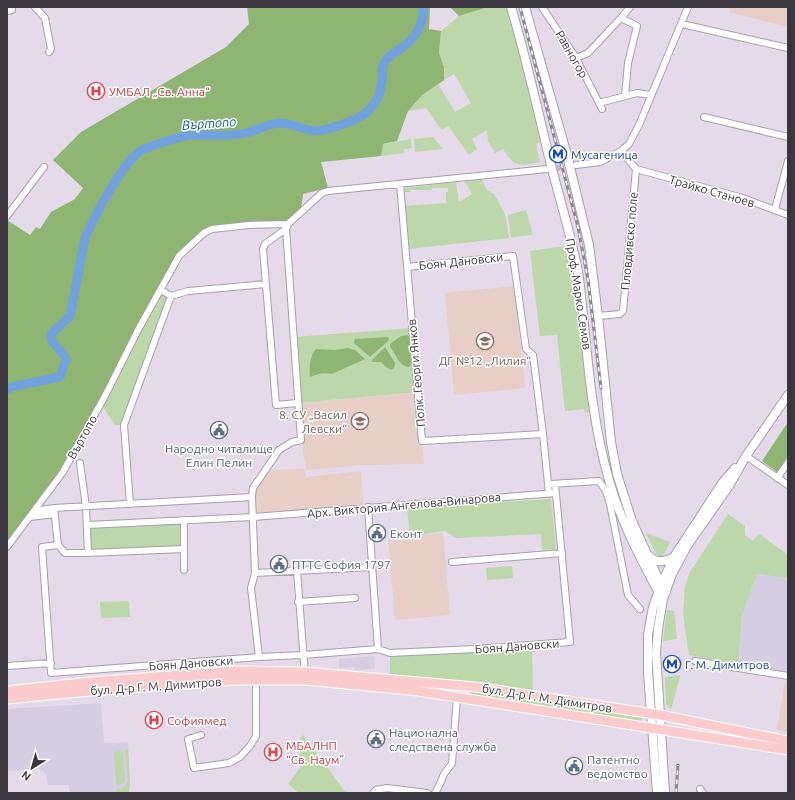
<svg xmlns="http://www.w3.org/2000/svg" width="795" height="800" font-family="Ubuntu,sans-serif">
<rect width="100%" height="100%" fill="#e4daea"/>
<path fill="#d5cde2" d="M757 574 788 578V672L738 664 742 615Z
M374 656 375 668 355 670V667L339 668V659Z
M101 703 104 743 128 742 130 786 128 793H70L69 785H48L46 775 43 771 39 769 7 771V709Z"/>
<path fill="#e7cec6" d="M731 7H788V27L729 12Z
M515 286 525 388 454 395 445 293Z
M418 392 424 464 362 465 306 470 301 440 298 403Z
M304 469 306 477 361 471 363 505 256 514 255 493 268 470Z
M443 533 450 615 395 620 388 538Z
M785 680H788V732L777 730Z"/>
<path fill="#bcd7a9" d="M488 7H507L523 65 540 142 536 144 540 162C520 166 514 168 503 149L495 153 488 141 487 130 472 139 477 149 469 155 448 126 442 130 426 108 408 111 422 95 438 84 455 112 471 103 454 74 444 80V67L439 53 441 31 459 16Z
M433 137 443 149 415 152 414 139Z
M411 139 412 148 404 149 405 153 381 156 383 144Z
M482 180 487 190 494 194 505 214 509 238 408 249 405 206 446 203V192H448V188H432V190H411V192H405V188L456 182 459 202 472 194 464 181Z
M526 210 533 235 511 237 508 215Z
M565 246 572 278 590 412 585 413 584 409 565 411 557 335 540 336 530 251Z
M161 290 171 296 124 425H115L101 404Z
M412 328 418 392 298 403 294 337Z
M551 499 556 549 542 550 541 534 456 538 445 531 410 536 407 508Z
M728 514 745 526V535L753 541 759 534 788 555V578L757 574 742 615 738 664 689 655 683 614 685 586 690 572Z
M184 520V549L88 553 87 525Z
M646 533 670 542C667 547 666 554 660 557L656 554Z
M512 566 513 578 487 580 486 568Z
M129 601 130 617 101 618 100 602Z
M667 610 674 611 677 639 663 641Z
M532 645 533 691 469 681 390 676V653Z
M680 675V677L671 709 666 704 665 677Z
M471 690 641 716 642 721 470 698Z
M303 735 346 793H299L288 784 300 768V739Z
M125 749H128L130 786 128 793H117V789L123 788 128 781Z
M118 750 123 754 125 781 123 783 116 786 114 754 116 751Z"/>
<path fill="#8eb572" d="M247 7H430L429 29 441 31 439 53 444 67V80L422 95 408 111 397 141 383 144 381 156 321 162 328 188 303 194C301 211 301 215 284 222L204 232 179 256 63 472 7 547V220L30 235 36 227 40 229 51 212 75 199 83 188 53 160 81 132 226 47 249 24Z
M450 7H488L459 16Z
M408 335C413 342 410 355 411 364L409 367C397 365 397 355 390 347V344L401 336Z
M388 337 389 340 370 357 354 343 355 339Z
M385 347 395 363 394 368 391 370 386 367 381 362H372V360Z
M348 348 355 350 365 359 332 374C324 372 318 374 310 377 309 369 310 355 316 349L335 350Z
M788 422V456L777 472 762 461Z"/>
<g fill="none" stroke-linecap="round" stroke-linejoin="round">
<path stroke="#71a2dd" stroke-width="9" d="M7 389 11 387 60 377 66 358 52 341 51 334 70 316 85 238C94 217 123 161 142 150 148 147 178 137 185 136 204 133 226 138 246 133 257 131 268 123 280 123 292 123 304 130 315 131 326 131 358 120 366 113 373 107 380 96 381 87 384 77 379 68 387 59 393 52 403 48 409 42 418 33 425 19 423 7"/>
<path stroke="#c2b9c7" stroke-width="6" stroke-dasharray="6 3" stroke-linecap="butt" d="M548 169 572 166"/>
<defs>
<path id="minor" d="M35 7 45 18 51 49 49 52
M542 7 576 58 602 109
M7 11 12 10V7
M621 18 637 26 628 63 625 96
M682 24 788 48
M576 58 588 53 621 18 630 7
M599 103 637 93 651 95
M704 117 788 137
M576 165 600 162 621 151
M636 169 743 198 788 215
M400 184 422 441 543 434
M775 209 788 161
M7 216 44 167
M286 229 265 244 263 249 276 405 298 403
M407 267 513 256 526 349 533 355 543 434 549 494
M161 290 171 296 188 291 266 284
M598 316 620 314 623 311 636 169 621 151 629 144 639 125 688 7
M746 456 788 485
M80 463 86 507 88 553
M777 478 788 463
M551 484 599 481 606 491 610 504 628 595 640 609
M130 504 124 425 171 296
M368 507 378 649
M54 508 58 545 65 553H88L184 549
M34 511 54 508 252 497
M30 517 55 514
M184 520V570
M87 525 253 517 556 493
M58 545 42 547 51 673 259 657 303 655 378 649 390 653 475 649 570 642 555 484
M7 547 63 472 106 394 138 330 179 256 204 233 212 229 249 225 288 224
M452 562 562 553
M297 571 305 675
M255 573 372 567
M298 602 355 598
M259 657 251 588 255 573 252 497 253 488 279 450 292 442 301 440 286 229 288 224 322 193 328 191 547 169
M695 661 788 676
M7 666 51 663
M201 735 188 739 194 768 229 763 240 757 250 746 256 736V680
M700 789 703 793
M373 793 376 790 387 788 427 793
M435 793C439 787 441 781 444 774 446 770 450 768 452 763L457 697"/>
<path id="secondary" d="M511 7C526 57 537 107 549 157 559 198 572 237 579 278 587 346 590 415 609 480 620 519 639 556 658 591L663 593 666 592
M525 7 567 155 589 245 598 316 611 442 617 474 632 521 661 585 663 599
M648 555C656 564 664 562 674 557
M657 793 648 672V635L653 607 661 585 674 557 723 482 735 468
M665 793 656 653 658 629 663 599 672 574 687 546 729 486 746 456 788 395"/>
<path id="primary" d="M7 691 90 682 235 671 304 672 476 687 660 715 788 741
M7 699 90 691 235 680H305L418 691 582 717 788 750"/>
</defs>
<use href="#minor" stroke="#a89eae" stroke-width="8"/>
<use href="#secondary" stroke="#a89eae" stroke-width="10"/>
<use href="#primary" stroke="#fff" stroke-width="11"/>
<use href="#minor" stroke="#fff" stroke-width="6"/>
<use href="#secondary" stroke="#fff" stroke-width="8"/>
<use href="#primary" stroke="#fbcccd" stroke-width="9"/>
<defs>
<path id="rail" d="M520 7 578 227 588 280 601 388
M676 793 678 765"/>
</defs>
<use href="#rail" stroke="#8e8792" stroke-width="3"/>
<use href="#rail" stroke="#fff" stroke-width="1.5" stroke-dasharray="4.5" stroke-linecap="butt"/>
</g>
<defs>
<symbol id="hospital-ring" viewBox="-11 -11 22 22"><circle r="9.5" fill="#fff" stroke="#e0444e" stroke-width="1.5"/><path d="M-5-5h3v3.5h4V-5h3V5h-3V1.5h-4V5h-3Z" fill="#e0444e"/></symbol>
<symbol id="metro-ring" viewBox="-11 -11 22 22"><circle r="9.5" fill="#fff" stroke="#1a4fb4" stroke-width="1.5"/><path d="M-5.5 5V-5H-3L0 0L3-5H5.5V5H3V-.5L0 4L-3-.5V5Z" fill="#1a4fb4"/></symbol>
<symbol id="school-ring" viewBox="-11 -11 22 22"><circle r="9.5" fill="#fff" stroke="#8d6e63" stroke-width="1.5"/><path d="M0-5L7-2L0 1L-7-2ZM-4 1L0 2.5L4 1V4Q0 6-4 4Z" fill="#8d6e63"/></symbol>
<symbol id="civic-ring" viewBox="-11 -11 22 22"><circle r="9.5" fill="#fff" stroke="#5c6f8a" stroke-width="1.5"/><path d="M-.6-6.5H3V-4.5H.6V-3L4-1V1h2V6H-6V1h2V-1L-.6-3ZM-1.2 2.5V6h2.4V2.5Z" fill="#5c6f8a"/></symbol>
</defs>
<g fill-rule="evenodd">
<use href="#hospital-ring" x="86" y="81" width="20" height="20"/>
<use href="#metro-ring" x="548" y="144" width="20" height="20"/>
<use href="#school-ring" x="475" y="331" width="20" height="20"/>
<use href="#school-ring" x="350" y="411" width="20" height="20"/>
<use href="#civic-ring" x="209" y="420" width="20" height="20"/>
<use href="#civic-ring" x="367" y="523" width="20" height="20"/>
<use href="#civic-ring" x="269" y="554" width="20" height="20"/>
<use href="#metro-ring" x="662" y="654" width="20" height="20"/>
<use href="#hospital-ring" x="144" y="710" width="20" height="20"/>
<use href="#civic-ring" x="366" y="729" width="20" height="20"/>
<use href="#hospital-ring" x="263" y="742" width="20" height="20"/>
<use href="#civic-ring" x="564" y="756" width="20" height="20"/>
</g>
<g text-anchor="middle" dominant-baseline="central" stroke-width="3" stroke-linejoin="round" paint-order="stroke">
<g font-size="12" fill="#3a363d" stroke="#fff">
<text transform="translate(572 54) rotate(60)">Равногор</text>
<text transform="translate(712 191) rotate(16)">Трайко Станоев</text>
<text transform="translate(629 241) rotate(-85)">Пловдивско поле</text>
<text transform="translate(461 261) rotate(-6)">Боян Дановски</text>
<text transform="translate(579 294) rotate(81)">Проф. Марко Семов</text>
<text transform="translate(416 373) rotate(-95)">Полк. Георги Янков</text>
<text transform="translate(82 437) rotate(-61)">Въртопо</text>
<text transform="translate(404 505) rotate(-5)">Арх. Виктория Ангелова-Винарова</text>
<text transform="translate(517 646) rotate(-4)">Боян Дановски</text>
<text transform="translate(191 663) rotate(-4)">Боян Дановски</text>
<text transform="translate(156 686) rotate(-4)">бул. Д-р Г. М. Димитров</text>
<text transform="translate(547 698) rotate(9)">бул. Д-р Г. М. Димитров</text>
</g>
<g font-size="12" fill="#be3a42" stroke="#fff" text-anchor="start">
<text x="109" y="91">УМБАЛ „Св. Анна“</text>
<text x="167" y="720">Софиямед</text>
<text x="286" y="745">MБАЛНП<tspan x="286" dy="14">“Св. Наум”</tspan></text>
</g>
<g font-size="12" fill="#164399" stroke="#fff" text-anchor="start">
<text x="571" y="154">Мусагеница</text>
<text x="685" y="664">Г. М. Димитров</text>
</g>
<g font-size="12" fill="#785e54" stroke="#fff">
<text x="485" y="360">ДГ №12 „Лилия“</text>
<text x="347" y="414" text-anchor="end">8. СУ „Васил<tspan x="347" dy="14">Левски“</tspan></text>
</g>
<g font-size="12" fill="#4e5e75" stroke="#fff" text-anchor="start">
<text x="219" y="448" text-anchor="middle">Народно читалище<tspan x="219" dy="14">Елин Пелин</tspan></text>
<text x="390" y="533">Еконт</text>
<text x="292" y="564">ПТТС София 1797</text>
<text x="389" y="732">Национална<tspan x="389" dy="14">следствена служба</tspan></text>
<text x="587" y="759">Патентно<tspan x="587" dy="14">ведомство</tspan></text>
</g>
<g font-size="13" font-style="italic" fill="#0d559b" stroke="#fff">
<text transform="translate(209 123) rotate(-4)">Въртопо</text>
</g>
</g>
<rect width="795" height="800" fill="none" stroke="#3a363d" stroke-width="16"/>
<g transform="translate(32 768) rotate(217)" stroke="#ffffff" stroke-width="3" paint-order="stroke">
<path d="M0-3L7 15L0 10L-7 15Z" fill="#3a363d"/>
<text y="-6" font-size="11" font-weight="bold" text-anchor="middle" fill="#3a363d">N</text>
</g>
</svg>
